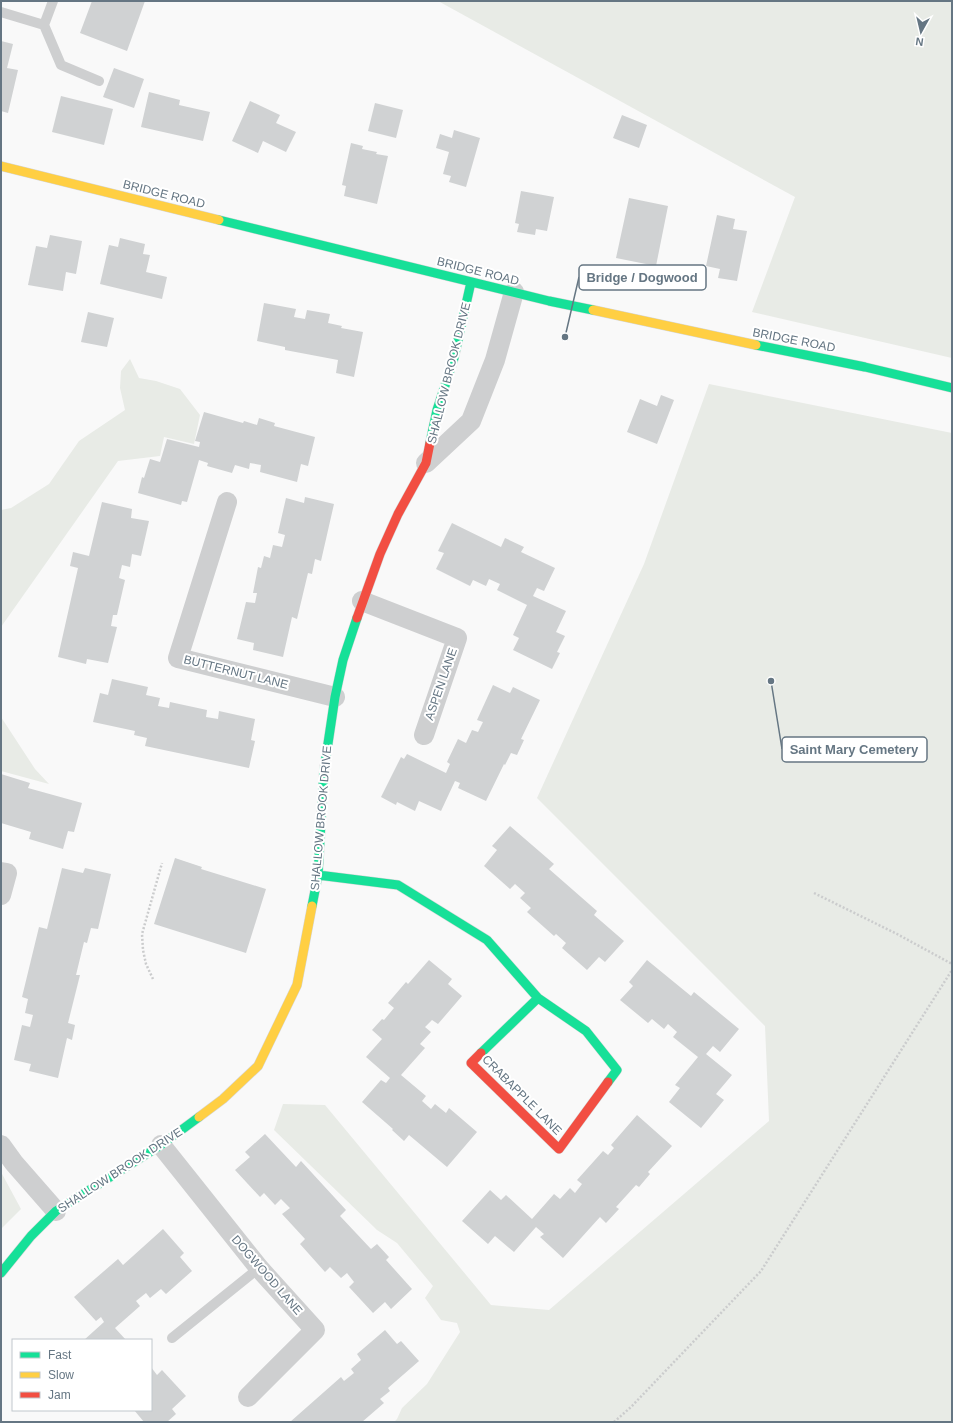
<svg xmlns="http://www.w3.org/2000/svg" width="953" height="1423" font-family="Arial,sans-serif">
<rect width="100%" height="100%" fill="#f9f9f9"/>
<path fill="#e8ebe6" d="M438 1H952V358L752 312 795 197Z
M130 359 139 378 156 381 180 389 200 415 194 444 164 437 160 456 118 461 1 627V510L11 508 49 484 79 441 125 410 120 388 121 371Z
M709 384 952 433V1422H394L397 1419 402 1408 427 1384 460 1332 457 1323 441 1320 425 1298 433 1286 397 1243 377 1230 274 1130 283 1104 325 1105 491 1305 549 1310 769 1121 765 1026 537 798 644 564Z
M1 717 35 769 49 784 1 771Z
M1 1172 21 1209 1 1229Z"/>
<path fill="#d0d2d3" d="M92 1H145L127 51 80 33Z
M1 41 13 44 7 68 18 70 8 113 1 111Z
M114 68 144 79 134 108 103 97Z
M149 92 180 100 179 105 210 112 203 141 141 127Z
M61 96 113 109 104 145 52 132Z
M250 101 280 115 276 123 296 132 286 152 263 141 258 153 232 141Z
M375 103 403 110 396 138 368 131Z
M622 115 647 125 639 148 613 138Z
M454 130 480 138 466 187 449 182 451 176 443 174 449 152 436 148 440 134 452 138Z
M351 143 363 146 362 149 377 152 376 154 388 156 377 204 344 196 346 186 342 185Z
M521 191 554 197 547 231 536 229 535 235 517 232 519 224 515 223Z
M629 198 668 206 656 266 616 258Z
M717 215 735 219 733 229 747 231 737 281 718 278 720 269 706 266Z
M50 235 82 241 76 274 66 272 63 291 28 285 36 246 47 248Z
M120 238 145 244 143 254 150 255 146 272 167 277 162 299 100 284 109 245 118 247Z
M264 303 296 309 294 317 305 319 307 310 330 314 328 323 342 326 341 328 363 332 354 377 336 373 338 360 285 350V347L257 341Z
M88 312 114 318 107 347 81 342Z
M661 395 674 400 657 444 627 432 640 399 657 406Z
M204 412 243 423 244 421 257 425 259 418 275 423 274 426 315 437 308 466 301 464 297 482 260 472 261 465 250 463 249 469 235 465 232 473 207 466 208 463 199 460 187 502 182 501 181 505 138 493 142 477 144 478 150 459 160 462 167 439 199 447 200 442 195 441Z
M305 497 334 504 321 561 315 559 312 574 308 573 297 619 292 617 283 657 253 650 254 643 237 639 246 602 255 603 257 593H253L258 567 261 568 264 556 270 558 273 545 282 547 285 535 278 533 286 498 304 503Z
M102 502 132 509 131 518 149 521 141 556 132 554 130 567 122 565 119 578 125 580 117 615H113L111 626 117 627 108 663 87 659 86 664 58 657 78 568 70 566 73 552 89 556Z
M452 523 501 547 505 538 524 547 521 552 555 568 544 591 537 588 533 596 566 611 556 632 565 636 557 652 560 653 552 669 513 650 519 638 513 635 527 605 497 590 500 584 489 579 486 586 473 580 470 586 436 569 444 553 438 551Z
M112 679 148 687 146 695 160 698 158 706 169 708 170 702 207 710 206 717 218 719 219 711 255 719 251 740 255 741 249 768 145 746 147 738 134 735 135 731 93 722 100 693 108 695Z
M493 685 510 693 513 687 540 700 521 739 524 740 517 755 511 753 505 765 504 764 486 801 458 788 460 783 455 781 441 811 419 801 415 811 397 802 396 805 381 797 401 757 404 759 407 754 446 773 450 764 447 762 458 739 466 743 472 730 478 732 483 722 477 720Z
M1 774 30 783 28 788 82 803 74 832 68 831 63 849 29 839 31 832 1 823Z
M510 826 554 864 549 869 597 911 594 915 624 941 605 962 599 957 587 970 562 948 566 943 556 934 554 936 527 912 531 908 520 898 525 893 515 884 510 889 484 866 497 850 492 846Z
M175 858 202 867 201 869 266 889 246 953 154 924Z
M62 868 83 873 85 868 111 874 98 929 91 928 87 943 84 942 76 975H80L68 1023 75 1025 72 1040 67 1038 58 1078 29 1071 31 1064 14 1060 22 1025 30 1027 33 1015 25 1013 28 999 22 997 39 927 47 929Z
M429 960 452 979 448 984 462 996 438 1024 432 1020 425 1027 431 1032 420 1044 425 1048 401 1075 426 1096 422 1101 431 1109 435 1104 446 1113 449 1108 477 1132 447 1167 409 1135 404 1141 392 1130 393 1129 362 1102 381 1080 386 1083 390 1078 366 1057 382 1039 372 1030 382 1019 384 1020 394 1008 388 1003 406 982 408 984Z
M647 960 691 996 694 992 739 1029 720 1052 713 1046 706 1054 732 1075 716 1094 724 1100 701 1128 669 1102 680 1088 675 1085 698 1057 673 1037 677 1032 668 1024 664 1029 652 1019 648 1023 620 1000 633 986 629 982Z
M637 1115 672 1146 648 1172 650 1174 639 1187 636 1185 616 1207 619 1209 606 1223 600 1217 563 1258 540 1237 544 1234 536 1227 514 1252 495 1236 488 1244 462 1221 490 1190 501 1200 506 1195 532 1219 554 1194 560 1199 570 1188 575 1193 582 1184 577 1180 603 1151 608 1155 614 1148 611 1145Z
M265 1134 296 1167 301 1161 346 1210 340 1216 371 1249 377 1244 389 1257 386 1260 412 1289 391 1309 385 1302 373 1313 349 1287 354 1282 347 1273 341 1278 330 1267 325 1272 300 1244 305 1239 282 1214 290 1208 281 1199 275 1205 264 1193 260 1197 235 1170 250 1157 245 1152Z
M163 1229 184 1253 180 1257 192 1271 166 1294 161 1289 150 1298 146 1293 136 1301 140 1306 115 1328 126 1340H84L104 1322 101 1317 96 1321 74 1297 118 1259 123 1265Z
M385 1330 397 1344 401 1341 419 1361 388 1388 390 1391 380 1399 384 1403 362 1422H290L341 1377 344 1381 354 1373 351 1369 361 1360 357 1354Z
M151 1367 157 1375 162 1370 186 1396 172 1409 176 1414 167 1422H144L134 1410H151Z"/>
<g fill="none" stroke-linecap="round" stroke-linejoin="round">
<defs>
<path id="fast" d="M219 220 549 301 593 310
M756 345 865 367 952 388
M430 443 437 410 454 358 471 282
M318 875 398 885 487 940 538 998 586 1031 617 1070 608 1082
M312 906 318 875 324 770 335 697 343 660 357 618
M481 1053 538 998
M1 1273 31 1236 56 1211 161 1145 199 1117"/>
<path id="slow" d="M1 166 219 220
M593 310 756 345
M199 1117 223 1099 258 1066 297 985 312 906"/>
<path id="jam" d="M357 618 380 554 398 514 426 463 430 443
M481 1053 471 1063 559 1149 608 1082"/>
</defs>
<use href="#fast" stroke="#d5d6d7" stroke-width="10"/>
<use href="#slow" stroke="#d5d6d7" stroke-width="10"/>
<use href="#jam" stroke="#d5d6d7" stroke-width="10"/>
<path stroke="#cbcccd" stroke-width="2.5" stroke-dasharray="2 2" stroke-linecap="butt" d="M814 893 897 934 952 964
M153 979 146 964 143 950 142 934 162 863
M614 1422 631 1407 761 1271 952 970"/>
<path stroke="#cecfd0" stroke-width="10" d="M1 12 44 25 53 1
M44 25 61 65 99 81
M172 1338 259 1268"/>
<path stroke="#cecfd0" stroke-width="20" d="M426 463 471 421 495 360 514 292
M227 502 178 658 335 697
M362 601 457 638 424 735
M1 872 7 873 1 895
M1 1145 14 1163 56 1211
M161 1145 259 1268 315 1330 248 1397"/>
<use href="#fast" stroke="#16e098" stroke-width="9"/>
<use href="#slow" stroke="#ffcf43" stroke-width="9"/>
<use href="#jam" stroke="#f24e42" stroke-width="9"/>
</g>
<g text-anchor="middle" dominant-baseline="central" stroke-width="4" stroke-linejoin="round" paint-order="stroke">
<g font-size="12" fill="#657683" stroke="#fff">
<text transform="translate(164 194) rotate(14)">BRIDGE ROAD</text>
<text transform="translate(478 271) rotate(14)">BRIDGE ROAD</text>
<text transform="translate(794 340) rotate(11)">BRIDGE ROAD</text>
<text transform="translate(449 373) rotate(-76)">SHALLOW BROOK DRIVE</text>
<text transform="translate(236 672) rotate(14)">BUTTERNUT LANE</text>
<text transform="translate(441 684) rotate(-71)">ASPEN LANE</text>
<text transform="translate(321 818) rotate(-85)">SHALLOW BROOK DRIVE</text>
<text transform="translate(522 1095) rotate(45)">CRABAPPLE LANE</text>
<text transform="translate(120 1170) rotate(-33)">SHALLOW BROOK DRIVE</text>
<text transform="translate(267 1275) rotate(49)">DOGWOOD LANE</text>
</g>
</g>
<path fill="none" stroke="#657683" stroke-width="1.5" d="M565 337L579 277M771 681L782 749"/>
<g fill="#657683" stroke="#fff" stroke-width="1.5">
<circle cx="565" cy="337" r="4"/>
<circle cx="771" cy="681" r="4"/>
</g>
<g fill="#fff" stroke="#657683" stroke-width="1.5">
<rect x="579" y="265" width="127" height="25" rx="4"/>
<rect x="782" y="737" width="145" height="25" rx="4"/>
</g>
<g font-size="13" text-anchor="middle" font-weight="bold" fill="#657683">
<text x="642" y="282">Bridge / Dogwood</text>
<text x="854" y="754">Saint Mary Cemetery</text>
</g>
<rect width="953" height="1423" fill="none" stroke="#657683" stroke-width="4"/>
<rect x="12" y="1339" width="140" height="72" fill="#ffffff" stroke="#c1c8cd"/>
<rect x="20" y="1352" width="20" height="6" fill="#16e098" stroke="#c1c8cd"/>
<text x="48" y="1359" font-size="12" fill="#657683">Fast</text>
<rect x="20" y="1372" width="20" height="6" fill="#ffcf43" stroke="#c1c8cd"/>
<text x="48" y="1379" font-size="12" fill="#657683">Slow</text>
<rect x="20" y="1392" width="20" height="6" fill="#f24e42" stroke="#c1c8cd"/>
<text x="48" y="1399" font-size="12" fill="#657683">Jam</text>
<g transform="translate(921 32) rotate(188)" stroke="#ffffff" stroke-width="3" paint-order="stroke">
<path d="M0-3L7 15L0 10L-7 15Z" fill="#657683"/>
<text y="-6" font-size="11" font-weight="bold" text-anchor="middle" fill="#657683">N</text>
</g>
</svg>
